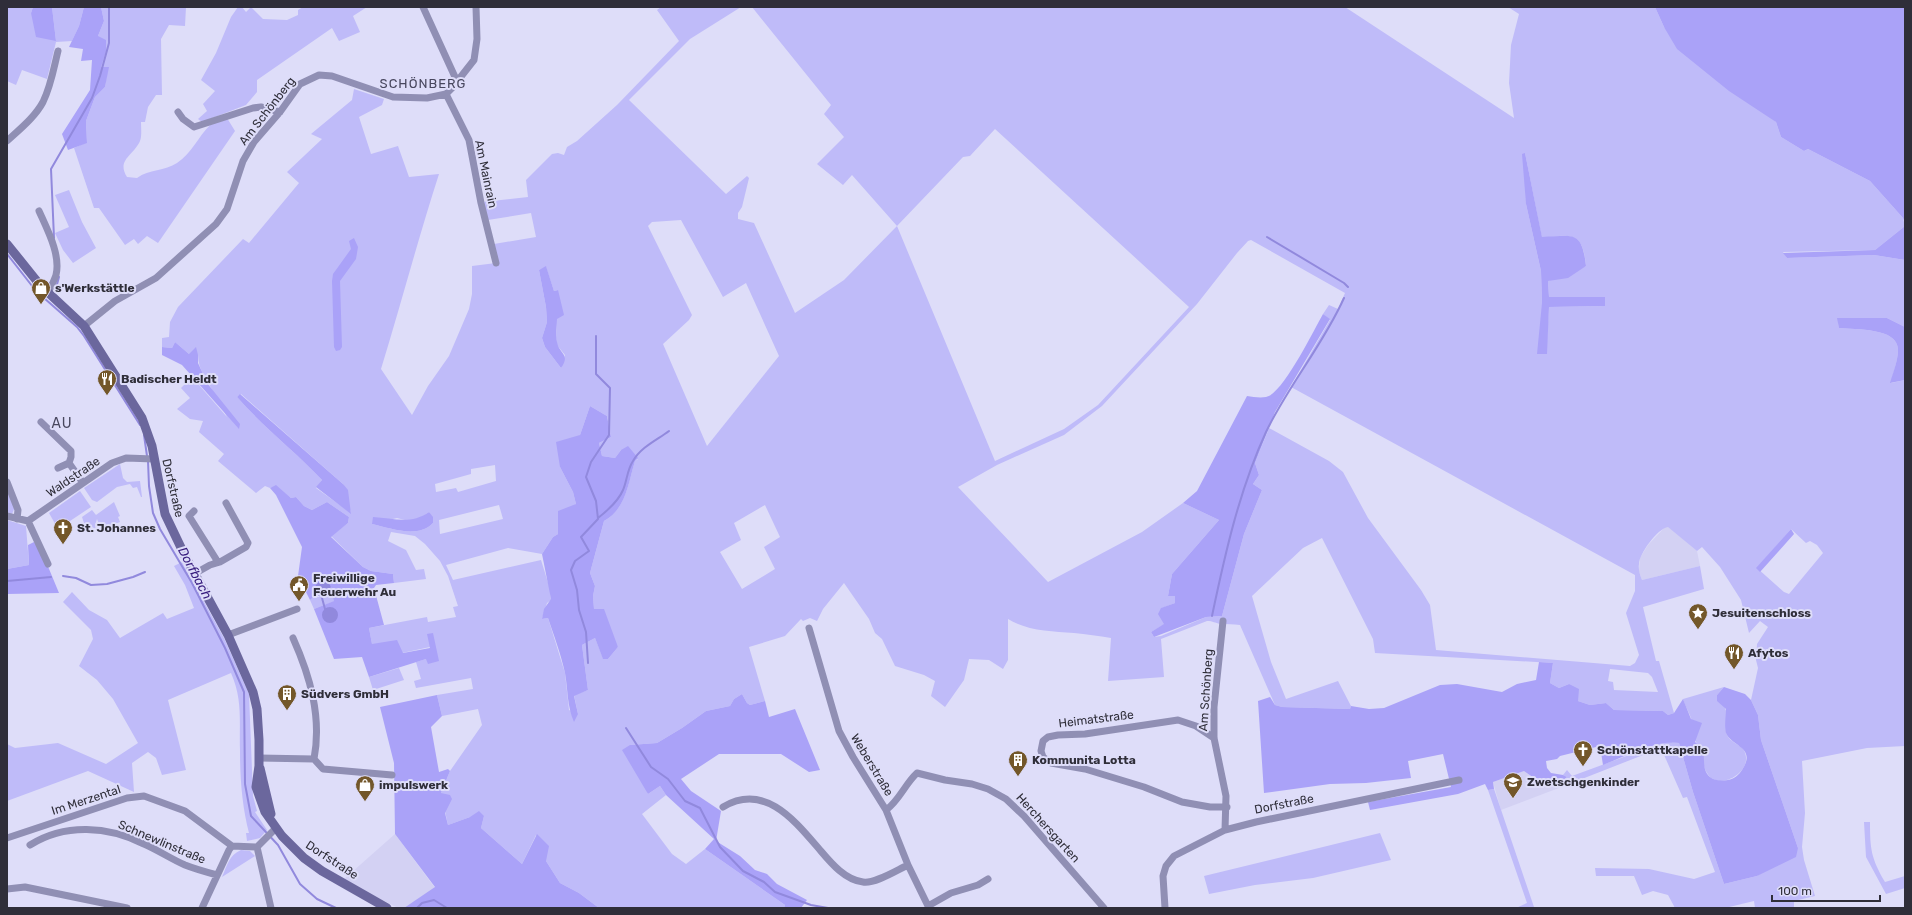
<svg xmlns="http://www.w3.org/2000/svg" width="1912" height="915" font-family="Rubik,sans-serif">
<rect width="100%" height="100%" fill="#deddf9"/>
<path fill="#d3d1f3" d="M1666 526H1668L1697 551 1700 566 1642 580 1639 571 1640 558 1648 545Z
M1524 771 1544 785 1562 781 1564 786 1501 810 1493 782Z
M395 834 435 888 404 908H398L343 880Z"/>
<path fill="#bfbbf9" fill-rule="evenodd" d="M7 7H33L31 13 56 41 52 7H84L79 26 72 41 56 42 47 79 22 70 16 85 7 81Z
M101 7H186L185 26 169 25 161 39 162 95H156L148 107 145 122H141C141 127 142 136 140 141 134 155 116 160 127 177L137 178C149 169 165 171 177 163 192 153 198 137 210 125 214 122 222 120 227 118L235 131 158 243 147 236 138 244 134 239 125 245 99 208H94L74 148 87 142 86 121 95 97 105 87 108 67H101L98 36 104 21Z
M238 7H242L246 12 251 7 263 19 287 20 298 15V10L303 7H367L353 16 360 32 339 41 332 28 257 80V92L246 105 202 122 198 119 207 111 203 104 215 91 201 80 216 53 231 17Z
M661 7H741L690 39 629 100 726 194 747 176 749 178 742 207 738 213V219L754 223 795 313 844 280 897 226 852 175 843 185 817 164 844 137 824 114 831 105 752 7H1345L1514 118 1509 83 1511 45 1519 14 1508 7H1655L1664 27 1776 122 1781 137 1804 151 1808 149 1870 181 1903 218 1905 226 1875 250 1783 252 1787 258 1874 255 1905 260V327L1887 318H1838L1839 328C1855 330 1898 327 1898 350 1898 360 1893 373 1891 383L1905 380V746L1867 748 1802 761 1805 813 1802 847 1804 860 1815 896 1794 901V908H1755L1754 901 1725 908H1675L1668 895 1653 891 1642 895 1634 876H1596L1595 868 1649 869 1694 879 1715 872 1687 797 1683 798 1661 748 1564 786 1562 781 1567 777 1563 775 1567 770 1572 776 1659 744 1671 742 1679 743 1693 792 1724 884 1757 876 1798 848 1761 740 1758 715 1751 700 1758 668 1756 660 1757 644 1768 627 1760 621 1749 633 1741 600 1720 567 1702 547 1697 551 1668 527C1658 528 1639 554 1639 564 1638 569 1640 575 1642 580L1700 566 1704 589 1643 607 1656 661H1659L1674 713 1668 715 1663 711 1614 710 1606 703 1590 705 1578 701 1569 684 1559 688 1550 683 1553 663 1375 653 1373 639 1322 538 1303 548 1252 596 1271 662 1286 699 1338 681 1351 706 1350 709 1282 707 1275 705 1240 625C1233 624 1227 624 1220 624 1215 623 1213 621 1207 621L1161 639 1164 677 1108 681 1111 638C1099 636 1086 634 1074 633 1051 631 1028 631 1008 619V660L1003 669 989 660 969 659 964 680 945 707 931 696 935 681 924 675 895 666 882 639 875 633 869 619 844 583 823 609 817 621 810 618 803 621 801 619 785 636 749 647 765 701 750 705 747 703 742 694 734 699 730 706 706 711 682 728 657 743 630 745 648 794 660 786 666 795 642 814 672 854 686 864 705 849 785 905 784 908H599L579 893 560 883 546 861 536 835 522 864 481 828 484 816 470 817 448 825 441 793 450 771 482 725 478 709 442 716 437 695 473 689 471 678 416 688 414 681 421 679 416 662 426 659 430 647 402 653 372 644 369 628 427 617 428 622 456 617 453 607 458 606 448 576 440 561 425 544 415 536 391 532 388 541 406 550 416 570 424 569 426 579 394 583 393 574 371 571 363 567 331 536 348 523 349 517 327 502 312 510 304 506 296 497 291 498 276 486 270 488 265 486 256 493 218 461 224 454 199 432 203 421 190 419 177 409 190 398 181 388 192 377 227 417C223 410 220 402 215 395 208 381 198 371 198 355L189 354 175 342 172 348 162 347V338L169 337 170 322 178 307 243 239 249 243 299 183 287 172 322 139 311 134 352 100 354 89 384 99 382 105 359 117 371 154 398 146 409 177 439 174C418 239 401 304 381 369L412 415 428 386 449 356 469 309 472 294V266L496 263 494 244 536 237 531 213 488 220 483 202 528 197 526 180 552 154 558 153 564 155 567 147 577 141 617 105 679 41 657 10ZM995 129 1189 307 1098 405 1064 429 995 461 897 226 963 157 970 156ZM1525 153 1542 238C1572 234 1583 232 1586 266L1548 281 1549 297 1605 298V306L1549 307 1546 354 1542 303 1541 271 1526 204ZM681 220 723 297 746 283 779 356 707 446 663 344 689 320 692 315 648 226 652 222ZM1251 240 1345 293 1338 309 1329 305 1323 314 1330 320 1291 387 1635 575V591L1626 613 1639 655 1635 663 1630 666 1436 650 1430 605 1421 590 1368 518 1343 472 1329 461 1269 428 1255 463 1259 475 1253 484 1262 490 1244 534 1222 616 1206 617 1161 636 1154 637 1151 632 1165 624 1162 608 1175 603V596H1168L1172 574 1219 520 1183 503 1142 532 1048 582 958 487 997 465 1064 435 1102 406 1197 304 1237 253 1248 241ZM546 267 554 291 558 290 556 338 557 345 565 355 561 368 545 347 542 338 547 322 546 307 539 270ZM241 394 343 484 351 513 316 488 322 480C295 451 263 427 237 397ZM590 406 607 416 611 437 599 443 602 456 615 458 621 450 638 459 635 461C628 483 626 509 604 521L590 573 595 586 593 596 594 609 618 647 608 659 603 658 595 638 582 645 588 690 574 695 578 714 569 710 565 673 548 618 542 619 547 603 551 600 550 589 541 560 453 580 446 565 508 548 542 554 553 537 558 534 559 524 576 504 573 492 560 467 580 435ZM495 465 496 481 458 492 456 488 436 492 435 484 471 474V469ZM499 505 503 519 440 534 439 520ZM765 505 780 537 764 547 775 569 742 589 720 552 741 540 734 523ZM429 512 433 523C418 539 390 528 372 524L397 518 409 521 420 518ZM1791 529 1806 543 1810 541 1817 545 1823 553 1789 594 1784 592 1757 568ZM1610 669 1648 673 1652 677 1658 692 1614 690 1613 682 1608 681Z
M69 190 82 222 96 248 73 263 63 250 55 233 69 227 55 195Z
M120 464 123 478 127 482 140 481 142 497H141L137 487 133 488 130 484 117 487 97 502 92 500 84 488Z
M7 489 15 507 12 514 7 512Z
M80 491 91 507 58 529 49 513Z
M114 502 120 516 118 517 120 522 101 529 97 519 95 525 96 529 84 523 82 517 92 510 96 515Z
M7 520 26 526 29 565 7 569Z
M182 562 224 638 249 694 253 796 257 811 255 812 267 830 260 838 247 841 246 833H249C242 806 240 778 240 751 239 722 243 700 231 673L168 700 186 770 162 775 156 758 148 752 132 763 134 792 88 771 7 801V744L15 748 58 743 106 764 138 743 113 699 97 680 79 666 93 639 91 630 63 602 72 592 89 610 107 620 120 638 163 613 167 619 194 608 185 585 174 566Z
M331 592 335 601 314 609 310 600 316 595 318 597 329 595Z
M399 668 404 680 373 690 369 677Z
M1724 687 1717 695C1719 699 1723 703 1725 708 1729 716 1723 726 1727 735 1732 745 1745 744 1746 757 1748 775 1717 791 1707 773 1702 766 1704 757 1702 749 1701 746 1697 745 1696 742 1693 737 1693 728 1692 721 1690 714 1685 706 1683 699Z
M1494 789 1534 907 1533 908H1516L1527 903 1488 790Z
M1864 822H1870C1870 849 1871 858 1885 882L1905 876V888L1886 894 1866 857Z
M1380 833 1391 860 1313 878 1255 885 1209 894 1204 876Z
M241 850 250 851 255 856 222 877C227 866 229 855 241 850Z"/>
<path fill="#aaa2f8" d="M33 7H52L56 41 36 37 31 13Z
M84 7H101L104 21 98 36 106 40V51L101 67H109L105 87 95 97 86 121 87 143 68 150 62 134 90 90 92 60 81 61 83 49 69 47 79 26Z
M1655 7H1905V223L1903 218 1870 181 1808 149 1804 151 1781 137 1776 122 1729 91 1677 49 1664 27Z
M1525 153 1542 237C1572 236 1582 229 1586 266L1568 278 1548 281 1549 297H1605V306L1549 307 1547 354H1537L1542 303 1541 271 1526 204 1522 154Z
M1905 226V260L1874 255 1787 258 1783 253 1875 250Z
M354 238 358 247 356 259 340 281 342 347 340 350 336 351 334 347 332 281 333 274 351 249 349 241Z
M546 266 554 291 558 290 564 315 557 319C557 327 555 335 557 342 559 354 571 354 561 368L545 347 542 338 547 322 546 307 539 270Z
M1323 314 1330 319 1275 412 1255 463 1259 475 1253 484 1262 490 1244 534 1222 616 1206 617 1154 637 1151 632 1164 624 1158 614 1161 608 1175 603V596H1168L1172 574 1219 520 1183 503 1197 491 1247 396C1253 397 1260 398 1266 397 1282 395 1314 330 1323 314Z
M1837 318H1887L1905 327V380L1890 383C1893 373 1898 360 1898 350 1898 327 1855 330 1839 328Z
M175 342 189 354 196 347 198 355V363L207 383 240 424 239 429 182 365 162 355V347L172 348Z
M240 394 343 484 348 490 351 514 316 487 322 480C295 451 263 427 237 397Z
M590 406 607 416 611 437 599 443 602 456 615 458 621 450 628 446 638 458 635 461C628 484 626 509 604 521L590 573 595 586 593 596 594 609H604L618 647 608 659H603L595 638 582 645 588 690 574 696 578 714 574 722C567 706 568 690 565 673 561 654 554 636 548 618L542 619 544 609 551 599 542 554 553 537 558 534V511L576 504 573 492 560 467 556 442 580 435Z
M276 485 291 498 296 497 304 506 312 510 327 502 349 517 348 523 331 537 363 567 371 571 393 574 394 583 376 585 374 588 384 625 369 628 372 644 397 640 403 653 430 648 427 634 433 633 439 661 428 664 426 659 369 677 362 657 334 659 314 609 334 601 331 587 315 592 316 595 310 600 298 576 302 547 276 495 270 488Z
M429 512 433 517V523C418 539 390 528 372 524L373 517C393 518 411 525 429 512Z
M1791 529 1794 534 1760 572 1756 568Z
M34 542 47 564 59 593 7 594V569L29 565 28 545Z
M1539 662 1553 663 1550 683 1559 688 1569 684 1579 689 1578 701 1590 705 1606 703 1614 710 1663 711 1668 715 1674 713 1683 699 1691 719 1702 723 1695 742C1697 744 1701 746 1702 748 1706 757 1701 770 1710 777 1715 781 1721 781 1728 780 1734 779 1739 775 1742 770 1757 747 1732 747 1726 733 1724 726 1726 716 1726 709L1717 701V695L1724 687 1745 694 1751 700 1758 715 1761 740 1798 848 1796 857 1757 876 1724 884 1693 792 1679 743C1659 739 1623 757 1603 765L1600 746 1560 756 1557 759 1546 761 1547 768 1551 773 1563 775 1567 777 1562 781 1544 785 1524 771 1493 782 1494 789 1488 790 1485 784 1458 794 1370 810 1368 802 1451 787 1443 754 1408 761 1411 778 1366 783 1330 784 1264 793 1258 701 1270 697 1275 705 1282 707 1350 709 1351 706 1369 709 1384 708 1440 685 1457 684 1502 692 1517 684 1536 680Z
M742 694 747 703 750 705 765 701 769 717 795 709 820 770 809 772 781 754H719L681 779 691 791 721 811 716 841 740 856 755 870 767 874 777 884 807 900 801 908H784L785 905 705 849 714 839 666 795 660 786 648 794 622 750 630 745 657 743 682 728 706 711 730 706 734 699Z
M437 695 442 716 431 727 439 772 448 769 450 771 441 793 450 795 452 799 445 813 448 825 470 817 479 811 484 816 481 828 522 864 537 834 549 846 546 861 560 883 579 893 599 908H437L430 907 404 908 435 887 395 834 394 763 380 707Z"/>
<path fill="#9189dd" d="M315 589a8 8 0 1 1 16 0a8 8 0 1 1-16 0Z
M322 615a8 8 0 1 1 16 0a8 8 0 1 1-16 0Z"/>
<g fill="none" stroke-linecap="round" stroke-linejoin="round">
<path stroke="#9189dd" stroke-width="2" d="M1267 237 1344 283 1348 287
M54 238 51 169 92 98 100 76 109 43V7
M7 254 36 291 77 327 84 336 140 425
M56 288 59 277
M144 435 147 456
M148 461 149 486 153 513 160 529 192 583 225 648 244 692 245 784 251 816 278 845 300 884 317 899 336 908
M598 518C607 511 618 502 623 490 627 481 627 470 633 461 641 447 657 440 669 431
M63 576 76 578 91 585 107 584 133 577 145 572
M7 581 51 577
M322 598 325 609
M1212 616C1225 554 1239 491 1266 432 1288 386 1323 345 1344 298
M588 663 586 632 579 610 577 590 571 570 575 561 589 551 581 537 598 519 596 501 586 477 591 462 609 435 610 388 596 374V336
M626 728 651 767 668 779 685 801 700 808 720 847 743 871 764 882 775 892 811 905 828 908
M417 908 422 903 434 900 447 908"/>
<path stroke="#908fb4" stroke-width="7" d="M423 7 455 77 459 80
M446 94 469 140 481 203 496 263
M178 112 183 119 194 127 253 108 261 107 280 112
M7 141C20 129 35 117 43 102 51 86 54 67 58 51
M39 211C47 229 61 255 56 275 54 281 51 287 48 293
M84 326 115 301 156 278 216 224 227 209 243 161 254 142 280 112 300 84 319 75 332 76 393 97 427 98 446 94 452 88 474 60 477 39 476 7
M41 422 71 451V457L69 463 83 483
M58 468 69 463
M7 482 18 510 17 519
M194 511 189 516 216 559V563
M7 516 28 521 112 463 126 458 154 459
M28 521 48 564
M194 574 210 565 220 562 246 547 248 543 226 503
M1223 621 1214 707V738L1226 796 1225 830
M809 628 839 731 853 757 886 810 908 865 929 908
M228 635 297 609
M293 638C310 676 322 717 314 759
M1214 738 1196 726 1178 720 1085 734 1058 735 1048 737 1043 741 1041 751 1043 757 1051 763 1085 769 1144 787 1182 802 1210 807H1227
M259 758 314 759 323 769 392 775
M723 807C765 782 795 821 820 850 831 863 845 880 863 882 875 884 897 870 908 865
M886 810C899 801 905 784 917 773L945 780 972 784 988 789 1006 799 1024 816 1104 908
M7 838 127 798 144 796 185 811 232 846
M30 845C65 823 108 826 144 844 158 850 171 859 185 865 195 869 206 872 217 875
M257 847 271 908
M257 847 276 828
M7 889 25 887 127 908
M928 906 951 893 978 885 988 879
M202 908 229 850 232 846 257 847
M1165 908 1163 876 1166 866 1174 856 1225 830 1256 822 1459 780"/>
<path stroke="#6b679d" stroke-width="9" d="M7 244 40 285 84 326 142 418 152 446 165 514 185 556 228 635 253 692 257 709 259 740V766L256 787 265 812 282 836 304 858 322 871 387 908
M260 768 271 814"/>
</g>
<defs>
<symbol id="shop-pin" viewBox="-11 -11 22 30"><path d="M0 17L-7.5 6A9.5 9.5 0 1 1 7.5 6Z" fill="#73572a" stroke="#deddf9"/><path d="M-5-2.5h2.3a2.7 3.5 0 0 1 5.4 0H5L5.5 6h-11ZM-1.5-2.5h3a1.5 2.3 0 0 0-3 0Z" fill="#fff"/></symbol>
<symbol id="restaurant-pin" viewBox="-11 -11 22 30"><path d="M0 17L-7.5 6A9.5 9.5 0 1 1 7.5 6Z" fill="#73572a" stroke="#deddf9"/><path d="M-5-6h1v4h1v-4h1v4h1v-4h1v5L-1.5 .5V6h-2V.5L-5-1ZM5-6V6H3V1.5H1.5Q1.5-4 5-6Z" fill="#fff"/></symbol>
<symbol id="church-pin" viewBox="-11 -11 22 30"><path d="M0 17L-7.5 6A9.5 9.5 0 1 1 7.5 6Z" fill="#73572a" stroke="#deddf9"/><path d="M-1.2-6h2.4v3.5h3.3v2.4h-3.3V6h-2.4V-.1h-3.3v-2.4h3.3Z" fill="#fff"/></symbol>
<symbol id="civic-pin" viewBox="-11 -11 22 30"><path d="M0 17L-7.5 6A9.5 9.5 0 1 1 7.5 6Z" fill="#73572a" stroke="#deddf9"/><path d="M-.6-6.5H3V-4.5H.6V-3L4-1V1h2V6H-6V1h2V-1L-.6-3ZM-1.2 2.5V6h2.4V2.5Z" fill="#fff"/></symbol>
<symbol id="sight-pin" viewBox="-11 -11 22 30"><path d="M0 17L-7.5 6A9.5 9.5 0 1 1 7.5 6Z" fill="#73572a" stroke="#deddf9"/><path d="M0-6L1.8-2.2L6-1.7L2.9 1.2L3.7 5.4L0 3.3L-3.7 5.4L-2.9 1.2L-6-1.7L-1.8-2.2Z" fill="#fff"/></symbol>
<symbol id="building-pin" viewBox="-11 -11 22 30"><path d="M0 17L-7.5 6A9.5 9.5 0 1 1 7.5 6Z" fill="#73572a" stroke="#deddf9"/><path d="M-4-6H4V6H1V3H-1V6H-4ZM-2.5-4.3h1.7v1.8h-1.7ZM.8-4.3h1.7v1.8H.8ZM-2.5-1h1.7V.8h-1.7ZM.8-1h1.7V.8H.8Z" fill="#fff"/></symbol>
<symbol id="school-pin" viewBox="-11 -11 22 30"><path d="M0 17L-7.5 6A9.5 9.5 0 1 1 7.5 6Z" fill="#73572a" stroke="#deddf9"/><path d="M0-5L7-2L0 1L-7-2ZM-4 1L0 2.5L4 1V4Q0 6-4 4Z" fill="#fff"/></symbol>
</defs>
<g fill-rule="evenodd">
<use href="#shop-pin" x="30" y="277" width="22" height="30"/>
<use href="#restaurant-pin" x="96" y="368" width="22" height="30"/>
<use href="#church-pin" x="52" y="517" width="22" height="30"/>
<use href="#civic-pin" x="288" y="574" width="22" height="30"/>
<use href="#sight-pin" x="1687" y="602" width="22" height="30"/>
<use href="#restaurant-pin" x="1723" y="642" width="22" height="30"/>
<use href="#building-pin" x="276" y="683" width="22" height="30"/>
<use href="#church-pin" x="1572" y="739" width="22" height="30"/>
<use href="#building-pin" x="1007" y="749" width="22" height="30"/>
<use href="#school-pin" x="1502" y="771" width="22" height="30"/>
<use href="#shop-pin" x="354" y="774" width="22" height="30"/>
</g>
<g text-anchor="middle" dominant-baseline="central" stroke-width="4" stroke-linejoin="round" paint-order="stroke">
<g font-size="12" fill="#2f2e39" stroke="#deddf9">
<text transform="translate(267 111) rotate(-52)">Am Schönberg</text>
<text transform="translate(486 174) rotate(78)">Am Mainrain</text>
<text transform="translate(73 477) rotate(-34)">Waldstraße</text>
<text transform="translate(173 488) rotate(77)">Dorfstraße</text>
<text transform="translate(1206 690) rotate(-86)">Am Schönberg</text>
<text transform="translate(1096 719) rotate(-7)">Heimatstraße</text>
<text transform="translate(872 765) rotate(59)">Weberstraße</text>
<text transform="translate(86 800) rotate(-18)">Im Merzental</text>
<text transform="translate(1284 804) rotate(-11)">Dorfstraße</text>
<text transform="translate(1048 828) rotate(48)">Herchersgarten</text>
<text transform="translate(162 842) rotate(23)">Schnewlinstraße</text>
<text transform="translate(332 860) rotate(33)">Dorfstraße</text>
</g>
<g font-size="12" font-weight="bold" fill="#2f2e39" stroke="#deddf9" text-anchor="start">
<text x="55" y="288">s'Werkstättle</text>
<text x="121" y="379">Badischer Heldt</text>
<text x="77" y="528">St. Johannes</text>
<text x="313" y="578">Freiwillige<tspan x="313" dy="14">Feuerwehr Au</tspan></text>
<text x="1712" y="613">Jesuitenschloss</text>
<text x="1748" y="653">Afytos</text>
<text x="301" y="694">Südvers GmbH</text>
<text x="1597" y="750">Schönstattkapelle</text>
<text x="1032" y="760">Kommunita Lotta</text>
<text x="1527" y="782">Zwetschgenkinder</text>
<text x="379" y="785">impulswerk</text>
</g>
<g font-size="13" letter-spacing="1" fill="#48475e" stroke="#deddf9">
<text x="423" y="83">SCHÖNBERG</text>
</g>
<g font-size="13" font-style="italic" fill="#371c7e" stroke="#deddf9">
<text transform="translate(195 573) rotate(62)">Dorfbach</text>
</g>
<g font-size="14" letter-spacing="1" fill="#48475e" stroke="#deddf9">
<text x="62" y="423">AU</text>
</g>
</g>
<rect width="1912" height="915" fill="none" stroke="#2f2e39" stroke-width="16"/>
<path d="M1772 895v6h108v-6" fill="none" stroke="#2f2e39" stroke-width="2"/>
<text x="1778" y="895" font-size="12" fill="#2f2e39" stroke="#deddf9" stroke-width="3" paint-order="stroke">100 m</text>
</svg>
